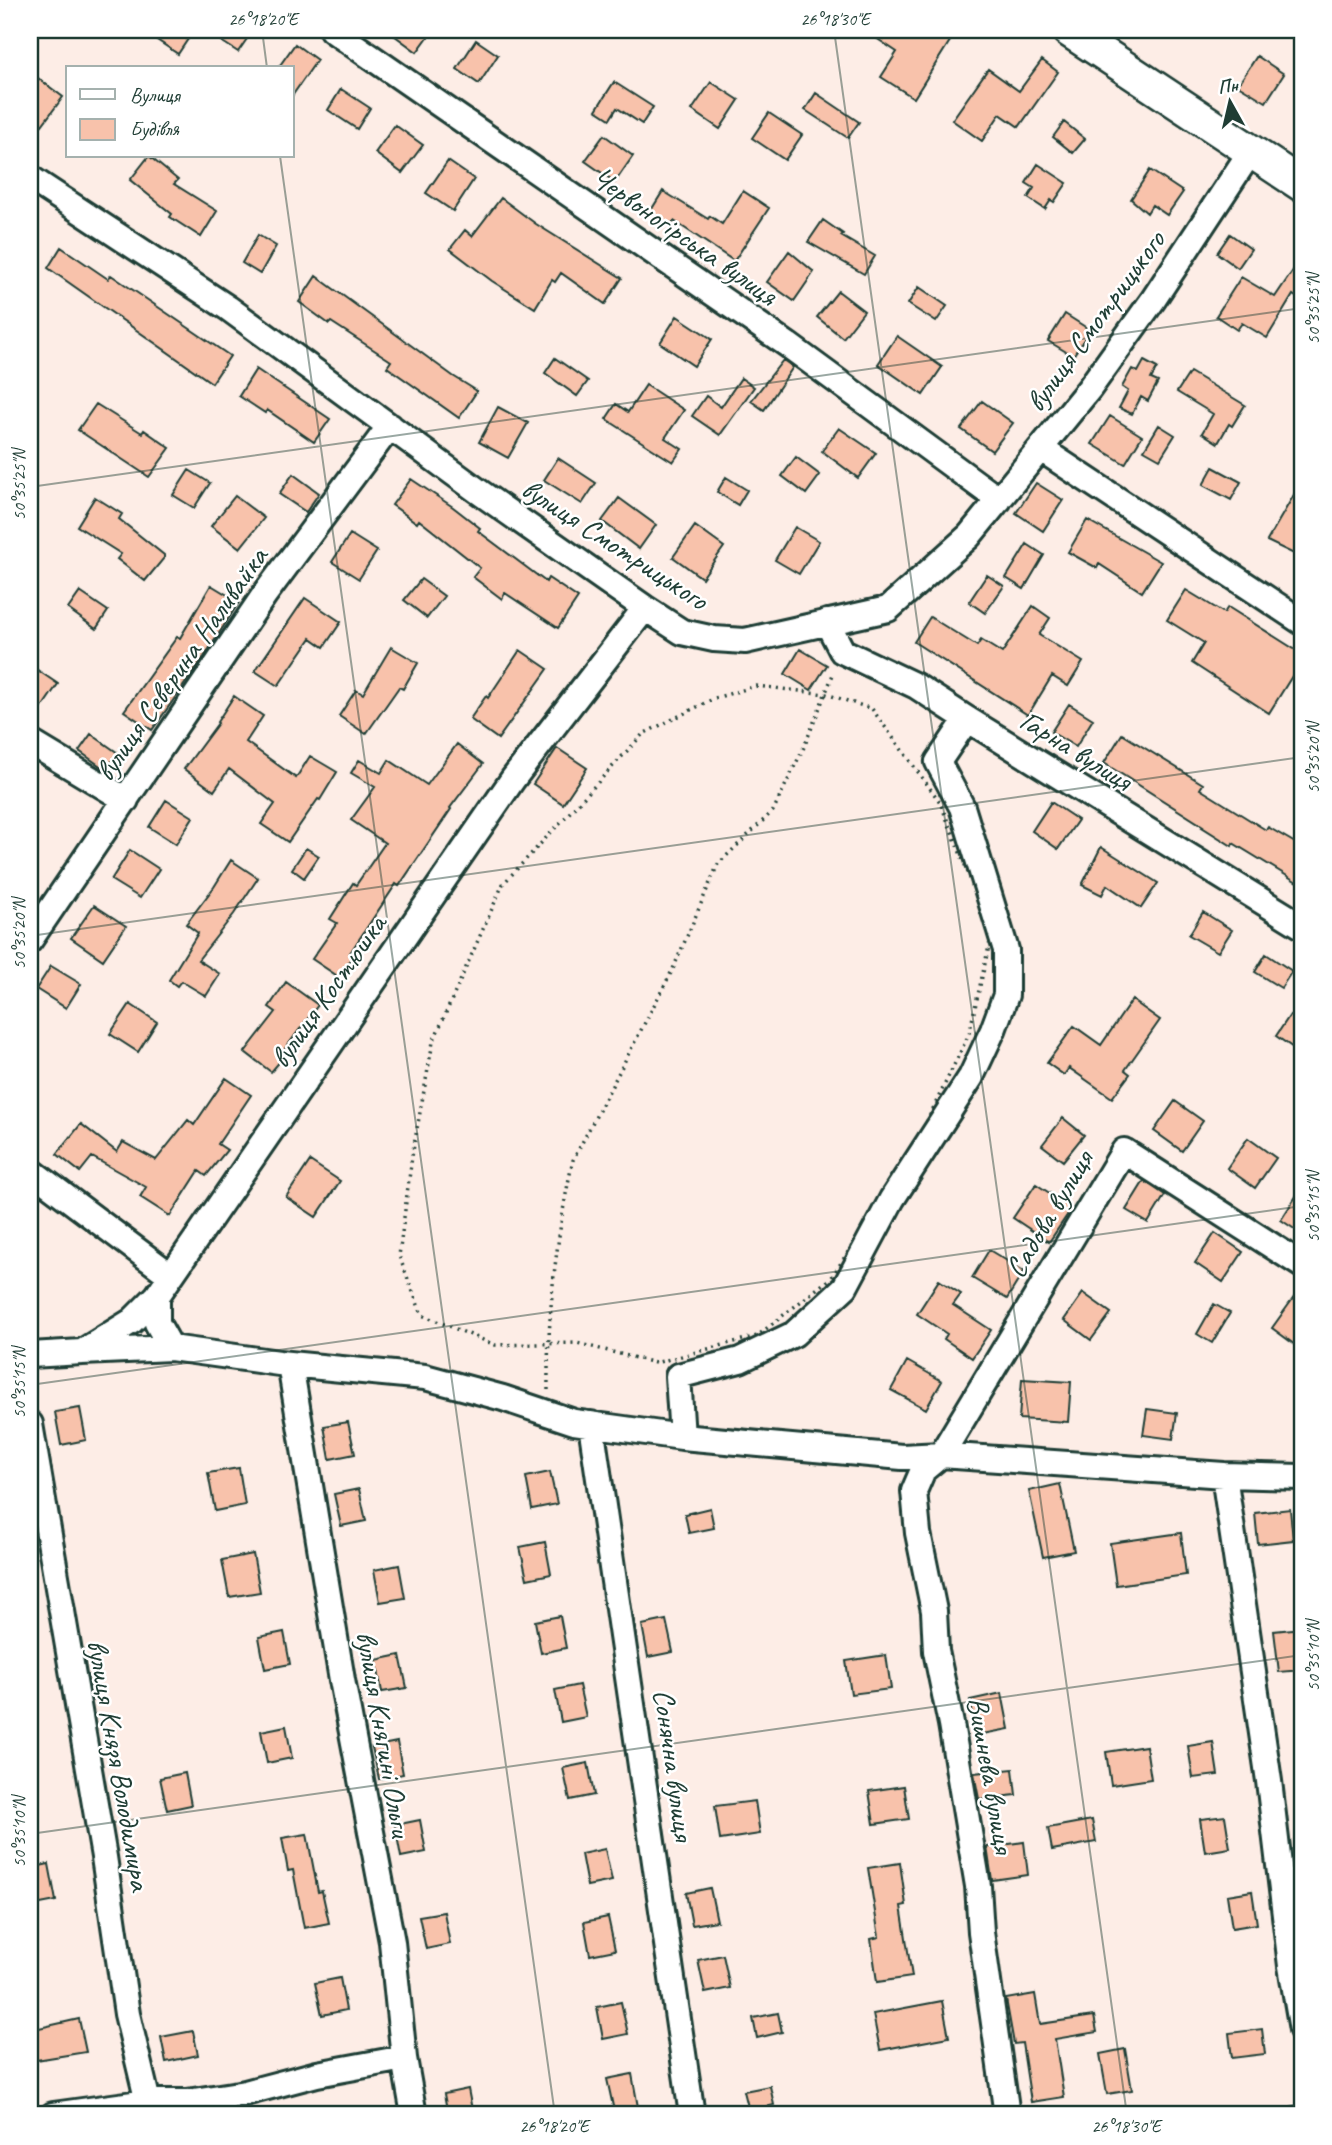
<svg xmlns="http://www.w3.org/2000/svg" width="1332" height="2145" font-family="Caveat,sans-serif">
<rect width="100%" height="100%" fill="#fdede6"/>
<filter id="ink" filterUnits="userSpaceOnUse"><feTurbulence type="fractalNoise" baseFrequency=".0143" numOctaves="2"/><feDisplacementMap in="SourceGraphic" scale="14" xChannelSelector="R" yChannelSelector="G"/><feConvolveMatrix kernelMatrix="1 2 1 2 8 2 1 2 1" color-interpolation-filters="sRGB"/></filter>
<g filter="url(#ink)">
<path fill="#f8c2ab" stroke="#1f3d34" stroke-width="2" d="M142 30H194L178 54Z
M204 30H253L238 52Z
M387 30H433L417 52Z
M864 30H957L914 98 881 77 897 52Z
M476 40 498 55 479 84 457 69Z
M295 44 317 60 292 96V68H278Z
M1257 56 1284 74 1266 102 1238 85Z
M1042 60 1058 72 1019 127 1000 114 982 141 952 120 988 69 1019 91Z
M30 72 63 97 42 125 30 116Z
M614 82 653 107 642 124 617 108 610 119 596 110Z
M711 82 739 100 720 129 692 110Z
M341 89 370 108 357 129 328 110Z
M816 93 859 122 848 138 805 110Z
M769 113 802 135 785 160 752 138Z
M1064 122 1085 139 1073 153 1053 137Z
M395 125 423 145 402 173 375 153Z
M604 135 633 156 615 182 585 161Z
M149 156 178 180 174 184 217 211 201 237 170 217 172 214 130 180Z
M448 161 474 179 453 211 426 193Z
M1038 164 1067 183 1054 202 1051 200 1045 209 1028 198 1034 188 1026 183Z
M1150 170 1183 192 1167 215 1152 205 1147 213 1131 199Z
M663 191 708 219 710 216 722 224 743 191 769 208 734 261 674 221 671 225 650 212Z
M501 198 536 224 622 278 605 304 561 273 555 282 552 280 535 308 492 281 450 249 465 230 472 236Z
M823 220 843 234 841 236 875 256 864 274 808 242Z
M1230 234 1251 249 1238 268 1217 253Z
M258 235 276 246 260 274 242 263Z
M61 247 108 279 111 275 230 356 212 383 48 268Z
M789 251 814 272 794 301 767 282Z
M1298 263 1302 265V301L1293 295 1267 338 1242 323 1237 330 1216 316 1241 277 1275 297Z
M316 276 453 376 477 391 459 418 387 367 391 361 331 322 329 324 299 302Z
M919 287 947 306 936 322 908 304Z
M838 291 864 311 843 338 817 317Z
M1065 314 1090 330 1073 356 1048 341Z
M677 316 712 339 694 366 660 343Z
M897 336 942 367 923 395 878 364Z
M555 358 588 381 577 396 545 373Z
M783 360 793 367 764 410 751 401Z
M1144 361 1157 368 1151 379 1158 382 1148 401 1141 397 1132 414 1119 408 1128 391 1122 387 1132 369 1138 372Z
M256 369 330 419 314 442 267 410 265 413 239 396Z
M1190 372 1245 405 1232 426 1229 424 1218 443 1202 433 1213 414 1177 392Z
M741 378 754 387 720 435 692 416 706 396 721 407Z
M646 385 684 410 665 438 682 449 673 462 606 419 616 404 628 412Z
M982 401 1013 423 992 451 961 429Z
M96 404 142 433 144 430 170 448 149 477 78 430Z
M498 407 528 423 508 458 479 442Z
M1110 416 1142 436 1125 464 1092 444Z
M1159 425 1175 435 1160 459 1144 450Z
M839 428 876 453 858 478 822 451Z
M796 457 820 475 806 494 782 476Z
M558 458 596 483 582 504 544 480Z
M1213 467 1241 482 1231 500 1203 485Z
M189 470 210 483 194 508 173 495Z
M293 474 319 493 306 512 279 494Z
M726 477 747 490 738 505 717 492Z
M411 479 453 507 480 528 478 531 546 582 548 578 578 598 558 628 505 593 502 599 473 577 480 568 419 520 417 523 392 505Z
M1302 481V548L1298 556 1267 541Z
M1036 483 1063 500 1043 531 1016 513Z
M235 496 264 518 240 548 211 526Z
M95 497 122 514 119 519 164 555V558L145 581 117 559 121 554 77 526Z
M619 498 656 525 639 549 602 521Z
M1087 520 1161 562 1142 592 1099 564 1097 568 1068 552Z
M695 526 724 547 702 578 673 557Z
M795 527 819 541 799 574 775 560Z
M350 534 377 551 359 579 332 562Z
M1027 544 1044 555 1024 589 1006 578Z
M987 575 1004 586 985 613 969 602Z
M421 579 444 596 427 618 404 600Z
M211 585 239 602 204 657 152 730 124 711 177 637 180 638Z
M1186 590 1224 613 1228 607 1302 654V660L1269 713 1192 663 1204 643 1167 620Z
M80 592 108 611 96 629 68 609Z
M305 598 341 622 324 647 311 638 278 686 255 671Z
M1033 606 1050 618 1039 635 1083 662 1068 686 1052 676 1028 715 914 642 930 617 977 646 981 640 1002 653Z
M391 647 418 663 403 689 399 687 366 734 339 716 356 690 363 694Z
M800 649 827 665 811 690 785 674Z
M520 650 548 669 498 739 470 719 486 696 488 698Z
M30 665 58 684 30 725Z
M234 696 263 716 246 742 296 778 310 756 337 772 320 800 318 799 288 842 261 824 275 804 229 769 214 791 184 769 218 723 217 722Z
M1069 704 1093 719 1076 747 1051 732Z
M91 734 118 753 106 770 79 751Z
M1122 734 1203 784 1200 789 1266 830 1268 827 1302 847V885L1233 843 1232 846 1202 827 1203 826 1104 763Z
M457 744 483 764 450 808 451 809 399 886 396 884 350 953 353 955 339 977 312 959 337 923 330 919 353 883 356 885 385 843 351 820 375 787 351 773 359 760 381 773 389 760 427 785Z
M557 748 587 768 563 804 533 784Z
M166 800 193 817 176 844 149 827Z
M1051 802 1078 820 1058 849 1032 831Z
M1101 847 1158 883 1141 908 1107 885 1102 895 1082 885Z
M306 848 319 856 304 878 292 869Z
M130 850 159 869 140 898 111 880Z
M231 860 258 878 234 914 198 960 220 974 206 996 181 981 177 986 169 980 198 933 186 924 214 887Z
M94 905 126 926 103 960 71 938Z
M1203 912 1232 930 1218 952 1189 935Z
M1266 954 1292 971 1281 988 1255 972Z
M51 966 81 984 66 1008 36 989Z
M286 982 318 1005 285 1049 288 1052 271 1072 245 1052 276 1012 269 1007Z
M1132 1000 1160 1020 1125 1070 1130 1074 1112 1098 1069 1068 1064 1075 1047 1063 1074 1026 1101 1045Z
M130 1004 157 1022 138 1052 110 1034Z
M1290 1015 1302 1023V1054L1276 1036Z
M226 1078 251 1095 218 1144 227 1150 206 1176 199 1171 170 1216 140 1197 146 1187 92 1157 80 1172 57 1154 81 1124 117 1152 123 1142 156 1160 188 1120 194 1125Z
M1175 1101 1203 1121 1182 1151 1154 1131Z
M1063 1118 1084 1135 1063 1161 1042 1145Z
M1248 1138 1276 1158 1255 1188 1227 1168Z
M310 1161 340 1181 316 1217 286 1197Z
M1144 1181 1165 1195 1148 1223 1126 1210Z
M1036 1184 1072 1208 1049 1242 1013 1218Z
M1302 1187V1234L1281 1220Z
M1215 1233 1243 1252 1223 1282 1195 1263Z
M989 1250 1024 1271 1007 1299 972 1278Z
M939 1280 961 1294 953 1305 991 1330 972 1358 944 1339 947 1334 917 1314Z
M1302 1286V1350L1272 1328Z
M1083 1293 1111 1313 1091 1340 1064 1320Z
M1214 1304 1230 1313 1212 1343 1197 1334Z
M907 1361 942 1381 926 1409 891 1390Z
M1022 1379 1071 1382 1068 1422 1019 1419Z
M80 1408 86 1440 61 1445 55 1412Z
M1147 1409 1177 1413 1173 1439 1143 1435Z
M348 1422 355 1454 330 1459 324 1426Z
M239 1468 245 1505 215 1511 208 1473Z
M550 1472 557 1504 532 1509 526 1477Z
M1060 1484 1074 1551 1043 1557 1029 1491Z
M359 1489 366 1521 341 1526 334 1494Z
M710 1508 714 1528 689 1533 685 1514Z
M1290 1509 1293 1540 1258 1544 1255 1513Z
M1181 1533 1186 1575 1116 1585 1110 1543Z
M545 1542 551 1574 527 1579 520 1547Z
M253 1554 260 1592 229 1597 222 1560Z
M399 1565 405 1598 380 1602 374 1570Z
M560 1616 566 1648 541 1653 535 1621Z
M666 1620 673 1652 648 1657 642 1625Z
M1302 1628V1670L1279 1672 1274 1631Z
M284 1632 290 1664 265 1669 259 1637Z
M400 1655 407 1688 382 1692 376 1660Z
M886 1655 891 1689 851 1694 846 1661Z
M579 1685 586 1717 561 1722 555 1690Z
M1002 1693 1009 1729 977 1735 970 1700Z
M286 1726 292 1758 267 1763 261 1731Z
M397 1742 403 1774 379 1779 372 1747Z
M1213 1742 1218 1775 1193 1778 1188 1746Z
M1146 1746 1151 1779 1111 1785 1106 1752Z
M588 1763 594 1795 570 1800 563 1768Z
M1013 1769 1016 1795 979 1799 974 1773Z
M185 1773 191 1805 167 1810 160 1778Z
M904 1786 909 1819 874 1824 869 1791Z
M755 1801 760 1834 720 1840 715 1806Z
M1225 1816 1230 1848 1205 1852 1200 1819Z
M420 1820 426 1852 401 1857 395 1825Z
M1092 1820 1096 1842 1052 1850 1048 1828Z
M307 1834 318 1892 322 1891 329 1923 304 1928 293 1870 288 1871 282 1838Z
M1024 1842 1028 1875 992 1880 987 1847Z
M605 1849 612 1881 587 1886 581 1854Z
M900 1863 906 1905 901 1906 912 1977 877 1982 871 1939 879 1937 868 1868Z
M49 1864 56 1901 30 1906V1868Z
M710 1888 717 1921 692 1925 686 1893Z
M1252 1891 1257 1924 1232 1928 1227 1895Z
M444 1912 450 1944 426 1949 419 1916Z
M608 1917 615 1950 590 1955 584 1922Z
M723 1955 730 1988 705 1993 698 1960Z
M340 1978 346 2010 322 2015 315 1983Z
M1035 1994 1040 2024 1094 2016 1097 2032 1055 2039 1064 2097 1031 2102 1022 2043 1014 2044 1006 1999Z
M942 2001 949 2037 880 2050 873 2014Z
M621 2002 628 2034 603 2039 597 2007Z
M778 2013 782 2032 757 2038 753 2018Z
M79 2019 86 2052 30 2061V2030Z
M1262 2029 1265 2054 1232 2058 1229 2033Z
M193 2031 198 2055 166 2062 161 2037Z
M1125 2049 1132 2090 1107 2094 1100 2054Z
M632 2074 638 2107 614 2111 607 2079Z
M770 2086 774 2105 749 2111 744 2091Z
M468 2089 473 2115H448L444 2094Z"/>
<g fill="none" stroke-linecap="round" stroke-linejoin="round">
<defs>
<path id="minor" d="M332 30 788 345 999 500
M30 178 228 308 478 491 645 608 682 632 714 639 745 641 888 609 969 536 1089 389 1153 300 1251 151
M1041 449 1302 622
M827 622 842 651 916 686 967 719 1302 926
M30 742 126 800
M30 940 265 594 390 426
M30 1170 170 1275
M157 1296V1323L171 1348
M82 1352 171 1348 279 1363 425 1377 503 1398 574 1422 682 1437 902 1457 941 1455 1224 1475 1302 1477
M30 1355 82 1352 132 1321 157 1296 513 779 645 608
M290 1364 342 1680 392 1942 404 2058 414 2115
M30 1424 104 1857 127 2014 151 2115
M591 1424 692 2115
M682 1437 678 1376 740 1360 794 1334 845 1287 892 1199 971 1077 993 1030 1006 995V950L962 807 938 762 967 719
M1224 1475 1269 1781 1291 1966 1302 2030
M53 2115 148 2102H187L245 2093 317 2074 404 2058
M1007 2115 981 1932 978 1886 951 1724 936 1651 934 1611 918 1533 914 1491 923 1470 941 1455 1124 1151 1302 1265"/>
<path id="major" d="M1068 30 1302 185"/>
</defs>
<use href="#minor" stroke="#1f3d34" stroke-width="30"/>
<use href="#major" stroke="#1f3d34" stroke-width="37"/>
<path stroke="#1f3d34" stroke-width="3.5" stroke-dasharray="2 5" stroke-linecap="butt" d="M756 686 826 694 872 709 940 802 992 933 969 1034 914 1148 832 1277 757 1336 655 1363 577 1343 495 1345 422 1315 399 1256 412 1156 433 1042 503 884 643 734 715 698Z
M548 1390C547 1316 557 1232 573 1160L673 969 718 864 773 811 804 747 834 672"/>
<use href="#minor" stroke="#fff" stroke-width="24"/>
<use href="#major" stroke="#fff" stroke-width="32"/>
</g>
</g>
<path fill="none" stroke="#1f3d34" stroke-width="2" stroke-opacity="0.45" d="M262 30 267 68M834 30 1127 2115M30 38 86 30M280 156 555 2115M30 487 1302 308M30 936 1302 757M30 1385 1302 1206M30 1834 1302 1655M1220 2115 1302 2104"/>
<g text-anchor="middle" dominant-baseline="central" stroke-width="5" stroke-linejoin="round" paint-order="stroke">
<g font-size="30" fill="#1f3d34" stroke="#fff">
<text transform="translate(685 236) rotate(35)">Червоногірська вулиця</text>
<text transform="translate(1095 321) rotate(-54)">вулиця Смотрицького</text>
<text transform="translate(615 544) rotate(33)">вулиця Смотрицького</text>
<text transform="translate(181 664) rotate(-55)">вулиця Северина Наливайка</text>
<text transform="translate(1076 750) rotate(32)">Гарна вулиця</text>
<text transform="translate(328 991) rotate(-55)">вулиця Костюшка</text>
<text transform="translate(1049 1214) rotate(-59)">Садова вулиця</text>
<text transform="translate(384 1734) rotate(80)">вулиця Княгині Ольги</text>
<text transform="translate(119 1765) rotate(80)">вулиця Князя Володимира</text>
<text transform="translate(674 1765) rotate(82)">Сонячна вулиця</text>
<text transform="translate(991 1775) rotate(80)">Вишнева вулиця</text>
</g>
</g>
<rect width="1332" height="2145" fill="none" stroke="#fff" stroke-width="77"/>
<rect x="66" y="66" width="228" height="91" fill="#ffffff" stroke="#a5b1ae" stroke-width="2"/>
<rect x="80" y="89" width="35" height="10" fill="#ffffff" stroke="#a5b1ae" stroke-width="2"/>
<text x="130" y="102" font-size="21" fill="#1f3d34">Вулиця</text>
<rect x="80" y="119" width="35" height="21" fill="#f8c2ab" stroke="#a5b1ae" stroke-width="2"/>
<text x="130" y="136" font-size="21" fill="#1f3d34">Будівля</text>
<g transform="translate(1230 102) rotate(352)" stroke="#ffffff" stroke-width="5" paint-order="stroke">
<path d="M0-5L12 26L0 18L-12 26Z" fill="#1f3d34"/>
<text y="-10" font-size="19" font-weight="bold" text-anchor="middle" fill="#1f3d34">Пн</text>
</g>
<rect x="38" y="38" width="1256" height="2068" fill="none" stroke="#1f3d34" stroke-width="2.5"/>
<g font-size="18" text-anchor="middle" fill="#1f3d34">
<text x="263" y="25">26°18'20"E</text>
<text x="835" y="25">26°18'30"E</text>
<text transform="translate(1313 309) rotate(-90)" y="6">50°35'25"N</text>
<text transform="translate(19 485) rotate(-90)" y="6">50°35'25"N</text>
<text transform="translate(1313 758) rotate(-90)" y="6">50°35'20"N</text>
<text transform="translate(19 934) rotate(-90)" y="6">50°35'20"N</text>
<text transform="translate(1313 1207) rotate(-90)" y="6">50°35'15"N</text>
<text transform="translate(19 1383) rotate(-90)" y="6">50°35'15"N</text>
<text transform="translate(1313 1656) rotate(-90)" y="6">50°35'10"N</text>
<text transform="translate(19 1832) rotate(-90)" y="6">50°35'10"N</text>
<text x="554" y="2132">26°18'20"E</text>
<text x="1126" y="2132">26°18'30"E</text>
</g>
</svg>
